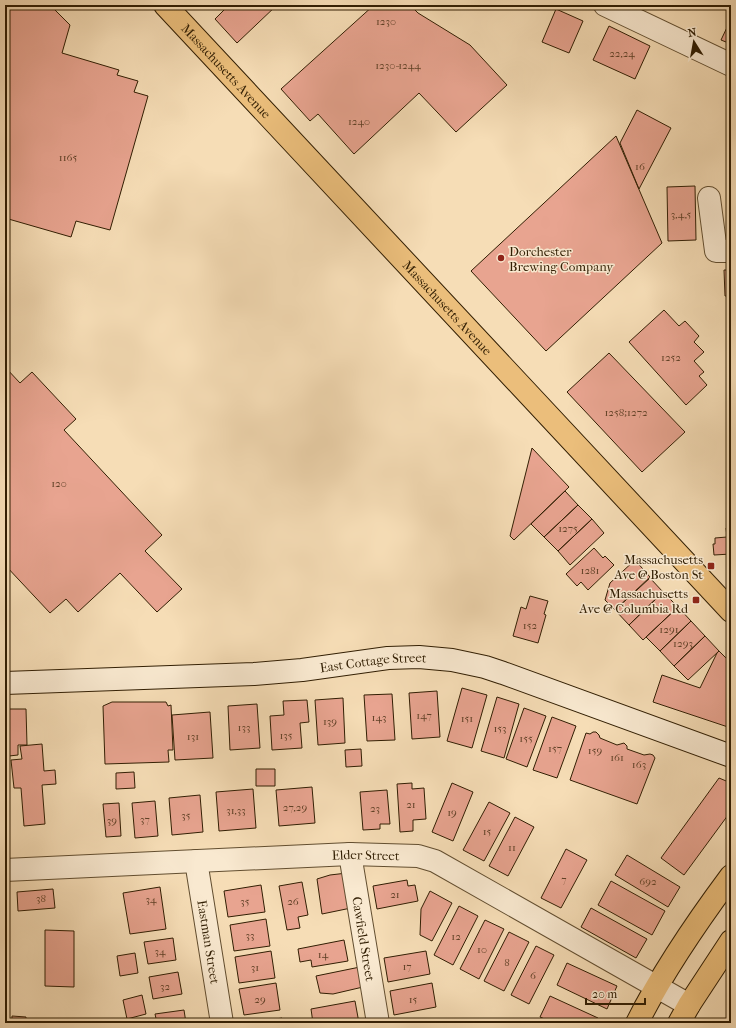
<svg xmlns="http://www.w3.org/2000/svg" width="736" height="1028" font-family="'IM FELL French Canon',serif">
<rect width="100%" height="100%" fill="#f6ddb6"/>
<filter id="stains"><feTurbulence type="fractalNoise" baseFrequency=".005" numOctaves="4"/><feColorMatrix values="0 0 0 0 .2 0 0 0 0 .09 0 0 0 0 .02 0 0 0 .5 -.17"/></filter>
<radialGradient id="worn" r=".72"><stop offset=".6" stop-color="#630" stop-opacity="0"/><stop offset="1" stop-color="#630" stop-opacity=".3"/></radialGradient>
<path fill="#e8a490" stroke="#311e03" d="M5 5H50L70 25 62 53 119 70 117 75 138 81 134 92 148 96 110 230 76 221 71 237 5 218Z
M229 5H277L237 43 215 19Z
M374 5H414L412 7 418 13 470 45 507 85 456 132 419 93 354 154 318 114 310 121 281 89Z
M556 9 583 21 569 53 542 42Z
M731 19V44L721 40Z
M609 26 650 46 635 79 593 60Z
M637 110 671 128 639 189 620 143Z
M616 136 662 243 546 351 471 271Z
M728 138H731V161H729Z
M695 186 696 240 668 241 667 187Z
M724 270H731V296H725Z
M664 310 679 326 685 321 699 336 694 342 704 352 694 361 704 372 699 376 707 385 686 405 629 342Z
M609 353 685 432 642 472 567 392Z
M5 367 20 383 32 372 76 419 64 430 162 535 145 551 182 589 157 612 120 573 78 612 66 599 50 613 5 565Z
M532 448 569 487 514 540 510 536Z
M565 491 578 505 544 537 531 524Z
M578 505 592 519 558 551 544 537Z
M592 519 604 533 570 565 558 551Z
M726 528H731V554L714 555 713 544H715V538L727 537Z
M594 548 603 558 605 556 614 565 588 590 581 582 577 586 566 574Z
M635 560 650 577 615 610 605 600 610 583Z
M650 578 663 592 629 625 615 610Z
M663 592 678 607 643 640 629 625Z
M530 596 548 601 544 614 546 615 538 643 513 636 521 607 526 609Z
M678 607 691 621 660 651 646 637Z
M691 621 705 636 674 666 660 651Z
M5 628H8L9 656 5 657Z
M705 636 719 651 688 680 674 666Z
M719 651 731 663V728L653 702 662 675 700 688 717 653Z
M462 688 487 695 472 748 447 741Z
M437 691 440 737 412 739 409 693Z
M392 694 395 740 367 741 364 695Z
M497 697 519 704 504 758 481 751Z
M343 698 345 743 318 745 315 700Z
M307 700 309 722 300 723 302 748 272 750 270 716 284 715 283 701Z
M112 702H166L168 706 171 705 173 750H168L169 762 105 764 103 706Z
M257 704 260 748 230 750 228 706Z
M524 708 546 716 527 767 506 759Z
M5 709H26L27 745H18V755L9 756 8 759 5 760Z
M210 712 213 758 175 760 172 715Z
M552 717 576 726 557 778 533 770Z
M593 732H596L599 735 600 738 617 745 624 743 627 746V749L644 755 650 754 653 755 655 758 637 804 570 780 586 733 590 734Z
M42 744 44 771 55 770 56 784 42 785 45 824 24 826 21 788H14L11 760 22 759 20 746Z
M361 749 362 766 346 767 345 750Z
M256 769H275V786H256Z
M134 772 135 788 116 789V773Z
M719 778 731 783V811L684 875 661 858Z
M412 783V789L424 788 426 819 413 820V831L400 832 397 784Z
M452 783 473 792 453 841 432 832Z
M312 787 315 823 279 826 276 790Z
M253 789 256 828 219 831 216 792Z
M387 790 390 824H380V829L363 830 360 792Z
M200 795 203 832 172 835 169 798Z
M155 801 158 836 135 838 132 803Z
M489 802 510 813 484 861 463 850Z
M119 803 121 836 106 837 103 804Z
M515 817 534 827 508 876 489 866Z
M566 849 587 860 561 908 541 898Z
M627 855 680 887 668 907 615 875Z
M347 873 351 908 322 914 317 879 330 875Z
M407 880 408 886 415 885 418 901 377 909 373 886Z
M611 881 665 911 652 935 598 905Z
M302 882 308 915 298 917 300 928 287 930 279 886Z
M261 885 265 912 228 917 224 891Z
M160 887 166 929 130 934 123 893Z
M53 889 55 908 18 911 17 892Z
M430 891 452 903 432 941 420 935 421 909Z
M459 906 478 916 453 965 434 955Z
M591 908 647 939 636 958 581 927Z
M266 919 270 946 234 951 230 925Z
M485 920 504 929 479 979 460 969Z
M45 930 74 931V987L45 986Z
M509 932 529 942 504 991 484 981Z
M173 938 176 960 148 964 144 942Z
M344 940 348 961 312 967 311 960 300 962 298 949Z
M536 946 554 955 529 1004 511 995Z
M271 951 275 978 239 983 235 957Z
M426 951 430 974 388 982 384 958Z
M135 953 138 973 120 976 117 956Z
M567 963 617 986 607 1009 557 985Z
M360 967 363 987 333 994 320 993 316 976Z
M178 972 182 994 153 999 149 977Z
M276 983 280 1010 244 1015 239 989Z
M432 983 436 1007 394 1015 390 991Z
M142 995 146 1014 127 1019 123 1000Z
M550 996 598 1018 596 1023H554L540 1017Z
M355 1001 359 1023H313L311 1009Z
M184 1010 186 1023H157L155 1014Z
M12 1016 26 1017V1023H12Z
M282 1018V1023H252Z
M439 1019V1023H416Z
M66 1020 87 1021V1023H66Z"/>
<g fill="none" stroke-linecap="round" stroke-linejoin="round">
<defs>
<g id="street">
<path d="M605 5 731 65"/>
<path d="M709 198 716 251H731"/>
<path id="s1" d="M350 854 378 1023"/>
<path id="s2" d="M196 861 222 1023"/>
<path id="s3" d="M5 870 350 854 418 856 435 861 689 1005"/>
</g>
<g id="secondary">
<path id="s4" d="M5 683 254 674 302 670 388 658 419 657 452 660 485 667 503 673 731 756"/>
</g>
<g id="primary">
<path id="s5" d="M165 5 731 611"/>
<path d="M637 1023C663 971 696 923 731 876"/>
<path d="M679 1023 689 1005 731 941"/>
</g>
</defs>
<use href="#street" stroke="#624e30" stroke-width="24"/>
<use href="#secondary" stroke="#311e03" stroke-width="24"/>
<use href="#primary" stroke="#311e03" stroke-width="24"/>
<use href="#street" stroke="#f9e9d0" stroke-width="22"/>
<use href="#secondary" stroke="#f9e9d0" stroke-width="22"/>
<use href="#primary" stroke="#ebbe7b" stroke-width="22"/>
</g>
<g fill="#8f2418" stroke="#f9e9d0" stroke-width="1.5">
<circle cx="501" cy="258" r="4"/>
<rect x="707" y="562" width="8" height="8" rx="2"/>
<rect x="692" y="596" width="8" height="8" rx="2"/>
</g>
<g text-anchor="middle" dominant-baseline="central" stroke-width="3" stroke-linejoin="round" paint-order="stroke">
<g font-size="11" fill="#5f4026">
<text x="386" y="21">1230</text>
<text x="622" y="53">22,24</text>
<text x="398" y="65">1230-1244</text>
<text x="359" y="121">1240</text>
<text x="68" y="157">1165</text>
<text x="640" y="166">16</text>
<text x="681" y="214">3,4,5</text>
<text x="671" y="357">1252</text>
<text x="626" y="412">1258;1272</text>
<text x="59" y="483">120</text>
<text x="568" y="528">1275</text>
<text x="590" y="570">1281</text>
<text x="530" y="625">152</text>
<text x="669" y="629">1291</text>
<text x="683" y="643">1293</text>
<text x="424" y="715">147</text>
<text x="379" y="717">143</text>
<text x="467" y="718">151</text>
<text x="330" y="721">139</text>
<text x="244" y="727">133</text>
<text x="500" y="728">153</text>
<text x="286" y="735">135</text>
<text x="193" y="736">131</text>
<text x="526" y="738">155</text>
<text x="555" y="748">157</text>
<text x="595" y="750">159</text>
<text x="617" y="757">161</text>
<text x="639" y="764">163</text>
<text x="411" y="804">21</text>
<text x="295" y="807">27,29</text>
<text x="375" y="808">23</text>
<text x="236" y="810">31,33</text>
<text x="452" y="812">19</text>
<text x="186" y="815">35</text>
<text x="145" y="819">37</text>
<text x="112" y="820">39</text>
<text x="487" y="831">15</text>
<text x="512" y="847">11</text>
<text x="564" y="879">7</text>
<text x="648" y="881">692</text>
<text x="395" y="894">21</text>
<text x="41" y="898">38</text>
<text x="151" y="899">34</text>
<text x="245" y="901">35</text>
<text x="293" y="901">26</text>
<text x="250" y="935">33</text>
<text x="456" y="936">12</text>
<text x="482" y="949">10</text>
<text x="160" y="951">34</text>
<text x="323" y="954">14</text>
<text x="507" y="962">8</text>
<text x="407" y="966">17</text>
<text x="255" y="967">31</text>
<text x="533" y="975">6</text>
<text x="165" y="986">32</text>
<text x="260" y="999">29</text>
<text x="413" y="999">15</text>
</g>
<g font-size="13" fill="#311e03" stroke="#f9e9d0">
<text stroke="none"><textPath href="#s5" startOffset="90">Massachusetts Avenue</textPath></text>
<text stroke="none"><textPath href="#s5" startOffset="414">Massachusetts Avenue</textPath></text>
<text stroke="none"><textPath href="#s4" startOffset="369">East Cottage Street</textPath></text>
<text stroke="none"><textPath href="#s3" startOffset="361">Elder Street</textPath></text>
<text stroke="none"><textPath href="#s1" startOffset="86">Cawfield Street</textPath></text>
<text stroke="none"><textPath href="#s2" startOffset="82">Eastman Street</textPath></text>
</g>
<g font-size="13" fill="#311e03" stroke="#f9e9d0" text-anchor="end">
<text x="509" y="251" text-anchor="start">Dorchester<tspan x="509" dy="15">Brewing Company</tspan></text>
<text x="703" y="559">Massachusetts<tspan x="703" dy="15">Ave @ Boston St</tspan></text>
<text x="688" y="593">Massachusetts<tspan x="688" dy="15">Ave @ Columbia Rd</tspan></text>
</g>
</g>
<rect width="736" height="1028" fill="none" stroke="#f6ddb6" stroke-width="20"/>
<rect x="6" y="6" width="724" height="1016" fill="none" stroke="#311e03" stroke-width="2"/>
<rect x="10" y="10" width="716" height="1008" fill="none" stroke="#311e03"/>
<g transform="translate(694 42) rotate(349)" stroke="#f9e9d0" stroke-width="3" paint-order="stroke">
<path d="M0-3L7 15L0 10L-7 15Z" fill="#311e03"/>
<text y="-6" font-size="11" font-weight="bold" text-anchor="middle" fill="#311e03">N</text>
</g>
<path d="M586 998v6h59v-6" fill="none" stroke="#311e03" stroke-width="2"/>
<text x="592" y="998" font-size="12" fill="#311e03" stroke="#f9e9d0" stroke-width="3" paint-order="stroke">20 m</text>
<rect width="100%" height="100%" filter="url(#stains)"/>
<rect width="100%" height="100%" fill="url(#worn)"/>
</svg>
